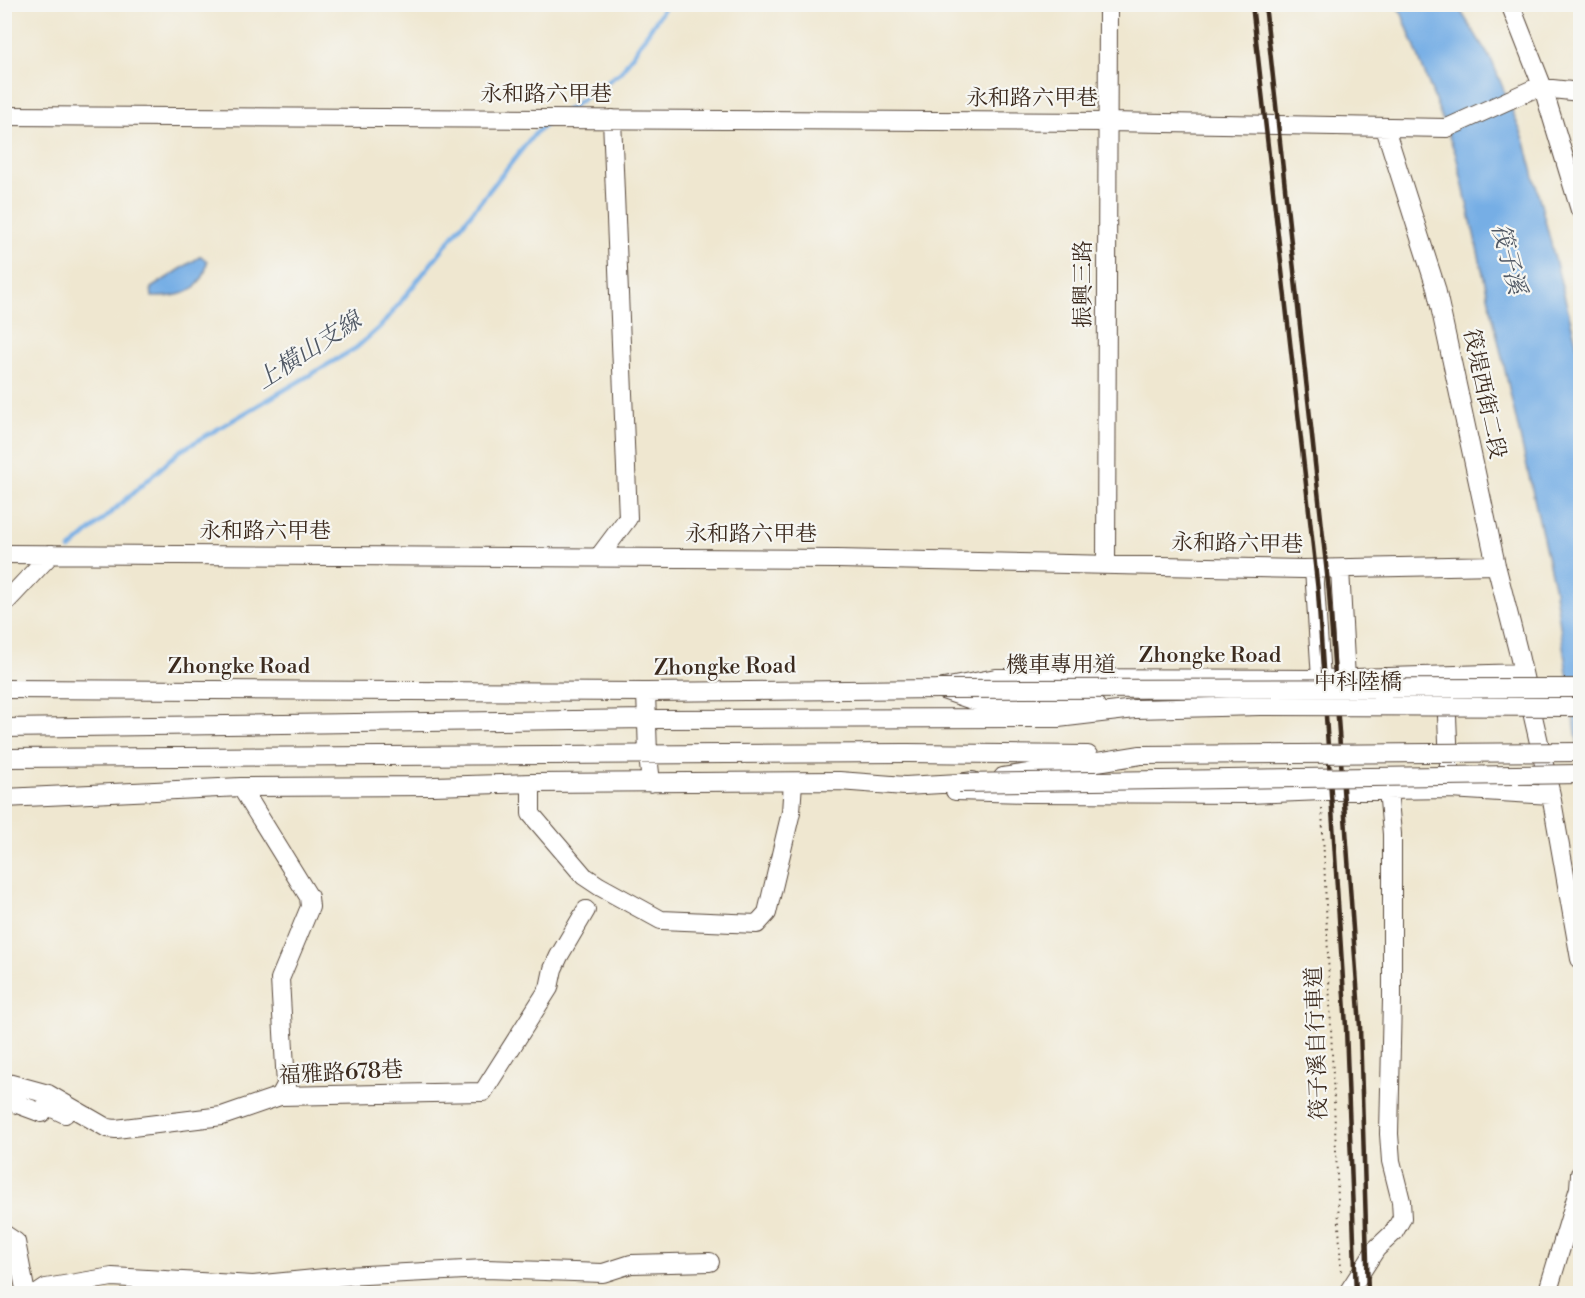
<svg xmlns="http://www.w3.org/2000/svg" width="1585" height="1298" font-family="'Libre Bodoni','Noto Serif TC',serif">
<rect width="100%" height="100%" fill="#f6f6f2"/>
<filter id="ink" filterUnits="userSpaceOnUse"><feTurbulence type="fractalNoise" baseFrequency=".0167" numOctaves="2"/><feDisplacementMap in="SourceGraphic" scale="12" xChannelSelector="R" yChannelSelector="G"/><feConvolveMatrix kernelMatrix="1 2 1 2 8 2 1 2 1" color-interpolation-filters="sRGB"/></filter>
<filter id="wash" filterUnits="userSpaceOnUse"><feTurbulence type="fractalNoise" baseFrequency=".008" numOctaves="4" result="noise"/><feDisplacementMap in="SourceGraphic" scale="24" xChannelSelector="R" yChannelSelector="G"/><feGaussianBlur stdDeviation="1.35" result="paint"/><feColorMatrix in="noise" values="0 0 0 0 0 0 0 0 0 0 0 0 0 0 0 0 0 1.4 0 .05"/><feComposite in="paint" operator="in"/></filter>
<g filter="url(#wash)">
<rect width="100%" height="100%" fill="#efe7d0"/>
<path fill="#76aee5" stroke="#586c82" stroke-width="1.5" d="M1396 5H1457L1492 61 1525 142 1580 357V759L1554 586 1456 155 1402 14Z
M201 256 207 261C205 292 179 298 152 297L151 288Z"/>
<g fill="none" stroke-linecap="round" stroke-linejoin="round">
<path stroke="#76aee5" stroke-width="4.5" d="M563 113 621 72 667 4
M70 549 180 451 356 348 383 324 535 133 546 125"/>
</g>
</g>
<g filter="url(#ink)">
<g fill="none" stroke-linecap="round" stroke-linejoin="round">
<defs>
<path id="minor" d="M1510 4 1543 88 1580 210
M4 116 1108 122 1447 128 1531 90 1543 88 1580 92
M1385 128 1436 288 1496 565 1519 655 1551 795 1580 959
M4 554 837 559 1303 569 1496 565
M598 558 628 518 612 119
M1106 565 1108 4
M1314 569 1321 679
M1340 569 1346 679
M4 604 51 554
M4 689 646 692 938 689 996 678 1321 679 1523 673
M943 690 972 700 1096 706
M646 692 648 755 651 783
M1446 692 1450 789
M4 728 648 719 1058 718 1135 709
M4 758 907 753 1088 755
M1003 777 1141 755
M531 783V814L584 876 599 886 661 920 757 924 767 913 791 812 793 782
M241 787 309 897 310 907 280 979 286 1085 280 1096
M955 791 1028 793 1250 794 1322 791 1450 789 1551 795
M4 798 241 787 433 786 531 783 839 781 905 786 959 783 973 781
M4 1082 48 1094 107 1128 116 1129 222 1116 280 1096 483 1092 549 988 553 969 559 956 586 910
M4 1099 42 1113 46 1105 65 1114
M4 1234 16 1242 26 1294
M37 1294 46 1288 112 1277 253 1285 346 1276 485 1269 603 1273 631 1264 710 1262
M1347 1294 1376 1249 1394 1232 1402 1218 1401 1201 1391 1161 1389 1134 1392 999V834L1388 789
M1547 1294 1579 1188 1580 1174"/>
</defs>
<use href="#minor" stroke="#564639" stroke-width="20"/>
<path stroke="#564639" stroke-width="2" stroke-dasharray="1.5 4.5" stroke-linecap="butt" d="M1322 808 1341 1273"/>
<use href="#minor" stroke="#fff" stroke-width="18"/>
<path stroke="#3b2a1e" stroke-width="4.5" d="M1252 4 1318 591 1346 1027 1356 1294
M1265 4 1329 592 1360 1027 1368 1294"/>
<defs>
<path id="minor-bridge" d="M938 689 1580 688
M1135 709 1260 706 1580 707
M1141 755 1580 752
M959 783 1580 774"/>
</defs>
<use href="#minor-bridge" stroke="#564639" stroke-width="20" stroke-linecap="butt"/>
<use href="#minor-bridge" stroke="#fff" stroke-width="18"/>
</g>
</g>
<g text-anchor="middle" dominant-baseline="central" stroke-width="4.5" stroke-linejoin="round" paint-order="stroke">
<g font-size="22" fill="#3b2a1e" stroke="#f6f6f2">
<text x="546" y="94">永和路六甲巷</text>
<text x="1032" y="98">永和路六甲巷</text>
<text transform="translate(1083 284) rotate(-90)">振興三路</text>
<text transform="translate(1484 394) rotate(78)">筏堤西街二段</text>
<text x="265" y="531">永和路六甲巷</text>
<text x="751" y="534">永和路六甲巷</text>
<text transform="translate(1237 544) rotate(1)">永和路六甲巷</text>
<text x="1210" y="655">Zhongke Road</text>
<text x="1061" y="665">機車專用道</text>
<text x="239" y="666">Zhongke Road</text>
<text transform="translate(725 667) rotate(-1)">Zhongke Road</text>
<text x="1358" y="682">中科陸橋</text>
<text transform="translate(1317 1043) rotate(-92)">筏子溪自行車道</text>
<text transform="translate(341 1073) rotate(-3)">福雅路678巷</text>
</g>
<g font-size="24" font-style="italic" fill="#505864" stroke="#f6f6f2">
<text transform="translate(1508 259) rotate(75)">筏子溪</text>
<text transform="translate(309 351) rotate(-33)">上橫山支線</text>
</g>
</g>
<rect width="1585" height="1298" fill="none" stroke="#f6f6f2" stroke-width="24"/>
</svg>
